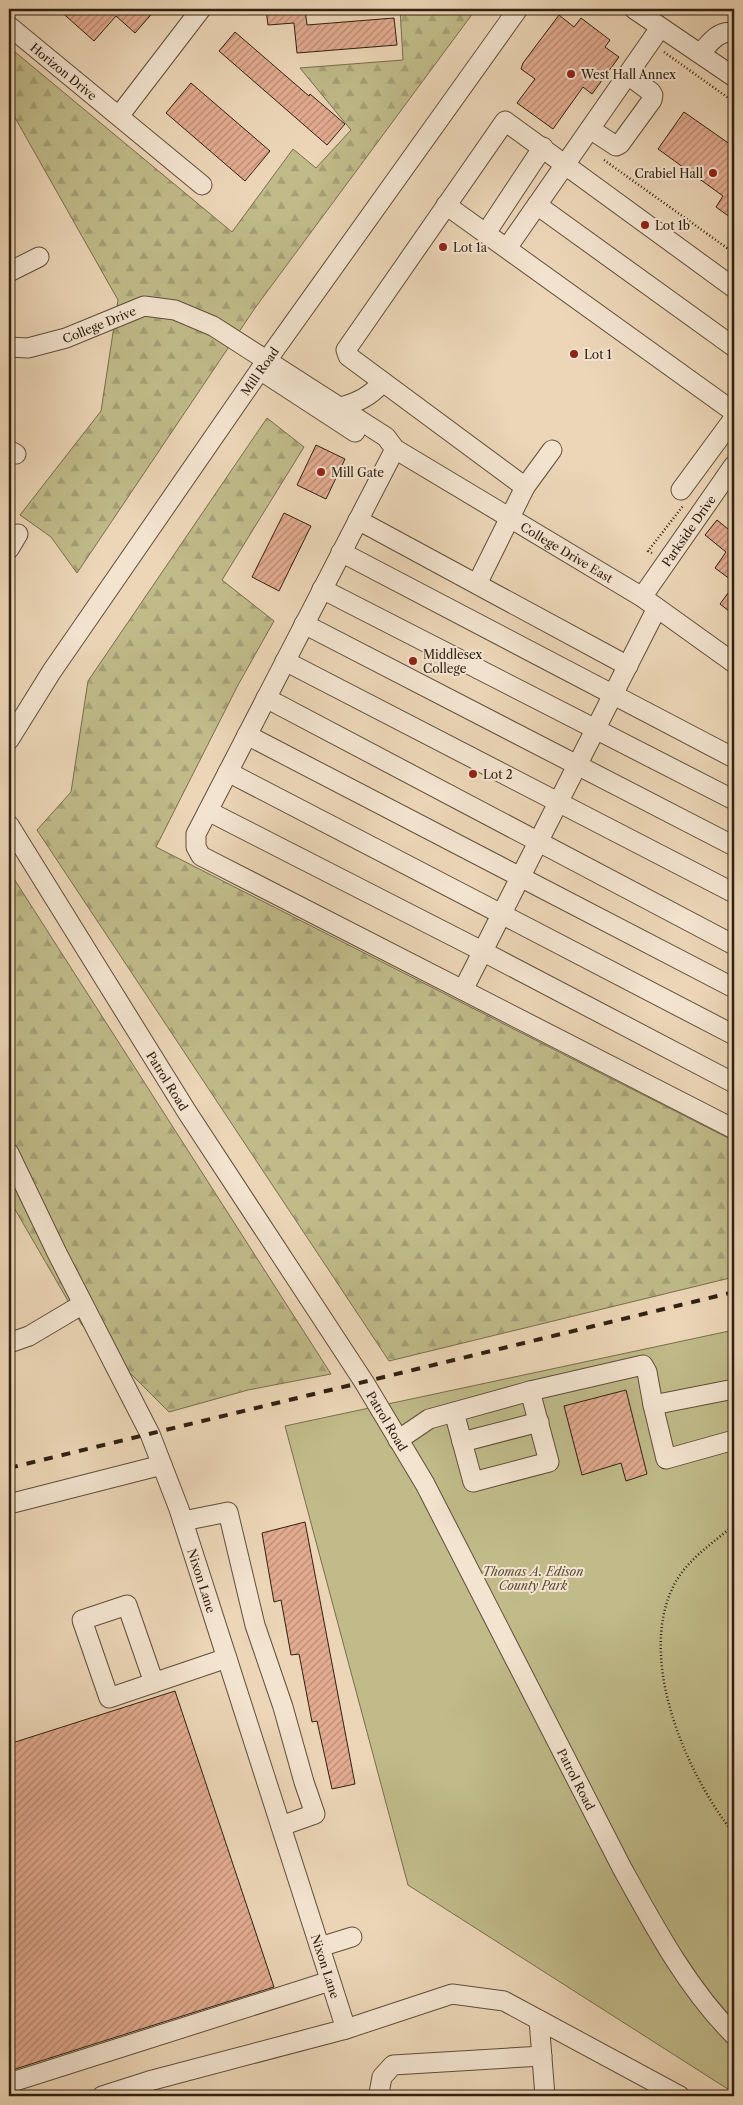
<svg xmlns="http://www.w3.org/2000/svg" width="743" height="2105" font-family="'Libre Caslon Text',serif">
<defs>
<pattern id="forest-firs" width="22" height="20" patternUnits="userSpaceOnUse" patternTransform="scale(1.25)"><rect width="22" height="20" fill="#c0bb89"/><path d="M5 1l3.5 6h-7zM16 11l3.5 6h-7z" fill="#a5a075"/></pattern>
<pattern id="building-hatch" width="6" height="6" patternUnits="userSpaceOnUse" patternTransform="scale(1.25)"><rect width="6" height="6" fill="#e3ab90"/><path d="M-1 1l2-2M0 6l6-6M5 7l2-2" fill="none" stroke="#b88b74"/></pattern>
</defs>
<rect width="100%" height="100%" fill="#ecd6b7"/>
<filter id="stains"><feTurbulence type="fractalNoise" baseFrequency=".004" numOctaves="4"/><feColorMatrix values="0 0 0 0 .2 0 0 0 0 .09 0 0 0 0 .02 0 0 0 .5 -.17"/></filter>
<radialGradient id="worn" r=".72"><stop offset=".6" stop-color="#630" stop-opacity="0"/><stop offset="1" stop-color="#630" stop-opacity=".3"/></radialGradient>
<path fill="url(#forest-firs)" stroke="#786e4d" d="M400 9H476L255 308 77 573 51 537 20 515 101 411 118 300 9 107V47L232 232 293 149 316 168 351 130 300 68 403 60Z
M267 418 304 447 222 580 274 621 238 685 156 847 734 1141V1277L389 1361 37 830 71 792 88 681Z
M9 871 331 1374 248 1390 169 1412 82 1325 9 1199Z"/>
<path fill="#c0bb89" stroke="#786e4d" d="M734 1330V2093L408 1885 285 1426Z"/>
<path fill="url(#building-hatch)" stroke="#302011" d="M58 9H156L135 33 116 16 94 41Z
M266 9H305L307 25 394 18 397 45 297 53 294 23 268 25Z
M559 15 574 27 581 18 610 40 605 47 619 57 592 94 583 87 553 129 517 103 535 79 521 69 523 63Z
M235 32 309 96 310 94 345 124 327 145 219 51Z
M191 83 270 151 245 181 166 113Z
M684 112 734 147V220L716 207 723 196 658 149Z
M316 445 345 459 326 499 297 485Z
M284 513 311 526 279 591 252 577Z
M717 520 734 534V582L715 568 726 552 705 535Z
M734 585V615L720 604Z
M626 1390 647 1474 626 1481 621 1463 582 1475 564 1406Z
M305 1522 355 1784 332 1789 317 1721 312 1722 299 1654 291 1655 281 1600 274 1602 262 1533Z
M175 1691 274 1987 9 2071V1744Z"/>
<g fill="none" stroke-linecap="round" stroke-linejoin="round">
<defs>
<g id="minor">
<path d="M634 9 734 77"/>
<path id="s1" d="M9 26 202 185"/>
<path d="M701 53C710 42 720 29 734 33"/>
<path d="M119 116 201 9"/>
<path d="M590 129 616 146 620 144 652 100 653 95 651 92 628 75"/>
<path d="M446 205 734 412"/>
<path d="M537 205 734 347"/>
<path d="M486 233 543 147"/>
<path d="M507 248 660 28"/>
<path d="M9 272 39 257"/>
<path id="s2" d="M9 347 28 348 66 338 144 306 175 310 213 326 386 437 395 449 642 597 734 663"/>
<path d="M260 370 355 432"/>
<path d="M341 407C359 402 370 396 383 382"/>
<path d="M395 449 196 834V847L201 856 734 1129"/>
<path d="M9 450 16 454"/>
<path d="M525 487 348 356 346 350 505 121 734 288"/>
<path d="M681 490 734 418"/>
<path d="M358 520 628 666"/>
<path d="M9 549 18 534"/>
<path d="M341 552 734 758"/>
<path d="M477 584 525 487 552 450"/>
<path d="M322 589 734 800"/>
<path id="s3" d="M642 597 734 465"/>
<path d="M304 624 734 846"/>
<path d="M285 661 734 893"/>
<path d="M266 698 734 945"/>
<path d="M247 735 734 988"/>
<path id="s4" d="M9 740 52 671 260 370 518 9"/>
<path d="M228 772 734 1035"/>
<path d="M208 811 482 951 734 1083"/>
<path id="s5" d="M9 825 187 1112 364 1382 425 1484 622 1868C654 1926 687 1988 734 2035"/>
<path d="M463 990 657 608"/>
<path id="s6" d="M9 1153 57 1253 150 1434 179 1509 346 2029"/>
<path d="M9 1343 29 1336 83 1304"/>
<path d="M530 1391 643 1365 647 1372 653 1405 666 1459 734 1440"/>
<path d="M653 1405 734 1389"/>
<path d="M398 1440 429 1419 530 1391 549 1462 473 1482 454 1412"/>
<path d="M462 1442 539 1422"/>
<path d="M9 1504 162 1465"/>
<path d="M183 1521 228 1512 255 1625 283 1707 304 1782 315 1814 281 1826"/>
<path d="M154 1683 127 1605 82 1620 109 1698 227 1658"/>
<path d="M320 1947 352 1937"/>
<path d="M539 2020 545 2096"/>
<path d="M9 2083 330 1981"/>
<path d="M102 2096 149 2081 346 2029 452 1994 504 2001 680 2096"/>
<path d="M381 2096 379 2093 382 2077 393 2065 542 2056"/>
</g>
</defs>
<use href="#minor" stroke="#5f4e3a" stroke-width="21"/>
<path stroke="#302011" stroke-width="2.5" stroke-dasharray="1 2.5" stroke-linecap="butt" d="M664 52 734 102
M604 160 734 253
M652 553 648 551 683 506
M734 1525C713 1543 685 1561 673 1587 637 1661 687 1775 734 1834"/>
<use href="#minor" stroke="#f3e4d0" stroke-width="19"/>
<path stroke="#302011" stroke-width="4" stroke-dasharray="9 9" stroke-linecap="butt" d="M9 1468 734 1292"/>
</g>
<g fill="#8f2418" stroke="#f3e4d0" stroke-width="2">
<circle cx="571" cy="74" r="5"/>
<circle cx="713" cy="173" r="5"/>
<circle cx="645" cy="225" r="5"/>
<circle cx="443" cy="247" r="5"/>
<circle cx="574" cy="354" r="5"/>
<circle cx="321" cy="472" r="5"/>
<circle cx="413" cy="661" r="5"/>
<circle cx="473" cy="774" r="5"/>
</g>
<g text-anchor="middle" dominant-baseline="central" stroke-width="4" stroke-linejoin="round" paint-order="stroke">
<g font-size="12" fill="#302011" stroke="#f3e4d0">
<text stroke="none"><textPath href="#s1" startOffset="71">Horizon Drive</textPath></text>
<text stroke="none"><textPath href="#s2" startOffset="94">College Drive</textPath></text>
<text stroke="none"><textPath href="#s4" startOffset="446">Mill Road</textPath></text>
<text stroke="none"><textPath href="#s3" startOffset="81">Parkside Drive</textPath></text>
<text stroke="none"><textPath href="#s2" startOffset="636">College Drive East</textPath></text>
<text stroke="none"><textPath href="#s5" startOffset="301">Patrol Road</textPath></text>
<text stroke="none"><textPath href="#s5" startOffset="706">Patrol Road</textPath></text>
<text stroke="none"><textPath href="#s6" startOffset="470">Nixon Lane</textPath></text>
<text stroke="none"><textPath href="#s5" startOffset="1111">Patrol Road</textPath></text>
<text stroke="none"><textPath href="#s6" startOffset="875">Nixon Lane</textPath></text>
</g>
<g font-size="12" fill="#302011" stroke="#f3e4d0" text-anchor="start">
<text x="581" y="74">West Hall Annex</text>
<text x="703" y="173" text-anchor="end">Crabiel Hall</text>
<text x="655" y="225">Lot 1b</text>
<text x="453" y="247">Lot 1a</text>
<text x="584" y="354">Lot 1</text>
<text x="331" y="472">Mill Gate</text>
<text x="423" y="654">Middlesex<tspan x="423" dy="14">College</tspan></text>
<text x="483" y="774">Lot 2</text>
</g>
<g font-size="12" font-style="italic" fill="#5b4e35" stroke="#f3e4d0">
<text x="533" y="1571">Thomas A. Edison<tspan x="533" dy="14">County Park</tspan></text>
</g>
</g>
<rect width="743" height="2105" fill="none" stroke="#ecd6b7" stroke-width="30"/>
<rect x="10" y="10" width="723" height="2085" fill="none" stroke="#302011" stroke-width="2.5"/>
<rect x="15" y="15" width="713" height="2075" fill="none" stroke="#302011"/>
<rect width="100%" height="100%" filter="url(#stains)"/>
<rect width="100%" height="100%" fill="url(#worn)"/>
</svg>
